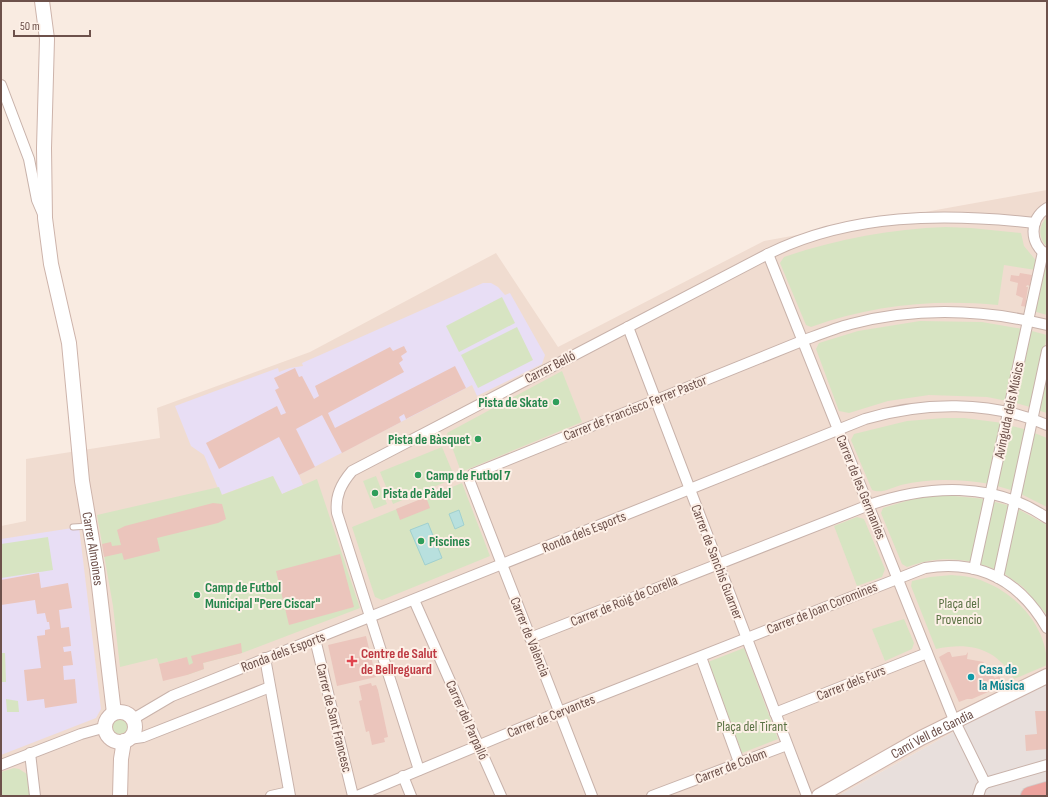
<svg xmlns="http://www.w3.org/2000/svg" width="1048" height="797" font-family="'Sofia Sans Condensed',sans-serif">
<rect width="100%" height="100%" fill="#f9ebe1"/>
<polygon fill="#f0dcd0" points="1047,190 1047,680 838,796 1,796 1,526 26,521 26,459 160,438 157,408 310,352 496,253 558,347 764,241"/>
<polygon fill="#e8dfdc" points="1047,680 1047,796 838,796"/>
<g fill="#e8def5">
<polygon points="483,283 491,283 498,287 505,295 510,293 545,355 542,364 477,396 472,385 299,475 303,485 282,494 273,476 221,495 204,455 191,446 175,406 278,368 279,372 290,368 303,366 302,363"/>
<polygon points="79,527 101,709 96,718 1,755 1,539"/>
</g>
<g fill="#d7e4c2">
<path d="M1047,217v30c-9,-9 -9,-21 0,-30z"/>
<path d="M946,227l25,1 50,5 3,13 14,17 -2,7 -32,-5 -6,40c-65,-6 -125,0 -187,22l-5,-2 -26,-62 4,-6c53,-18 106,-28 162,-30z"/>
<polygon points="1042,265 1047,268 1047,315 1033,311"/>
<polygon points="502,297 515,323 459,352 446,326"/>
<polygon points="920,321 982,322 1023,329 1007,401 987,397 929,395 888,401 849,413 839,411 816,349 819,343 858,331"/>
<polygon points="517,327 533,360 478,388 461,355"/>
<polygon points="1028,330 1047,335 1033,408 1013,402"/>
<polygon points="1047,363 1047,413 1037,410"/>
<polygon points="562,371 582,422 461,472 447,433"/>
<path d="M944,418h20l39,5 -13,61c-30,-5 -60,-6 -89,1 -10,3 -20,9 -29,5l-21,-50 3,-6 53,-13z"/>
<polygon points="1008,425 1028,430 1014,491 994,485"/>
<polygon points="1032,432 1047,438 1047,507 1019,493"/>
<polygon points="442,447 455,478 393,504 380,472"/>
<polygon points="273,476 282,494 317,479 360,608 242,653 203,663 204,669 187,675 182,658 159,664 157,658 120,667 113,606 97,515 219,487 222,495"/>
<polygon points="376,476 387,504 374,509 363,481"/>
<polygon points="462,483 490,556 382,600 375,597 352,527"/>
<path d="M943,495l43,4 -14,63c-23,-5 -43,-3 -65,5l-5,-3 -21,-51 2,-5 30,-9z"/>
<polygon points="991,501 1011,506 997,570 977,563"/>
<polygon points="1016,508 1047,525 1047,615 1023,587 1002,572"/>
<polygon points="857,517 864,519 885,569 882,577 857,586 834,526"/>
<polygon points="48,537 53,570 1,578 1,544"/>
<path d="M952,575c11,1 23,2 33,7 33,13 62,46 62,83l-33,14c-18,-31 -44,-37 -78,-30l-25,-63 1,-5 18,-4z"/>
<polygon points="904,619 914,643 912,649 885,661 872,629"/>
<polygon points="744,648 778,739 742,753 708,662"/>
<polygon points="1,653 5,653 6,682 1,682"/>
<polygon points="6,699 18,701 19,712 7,712"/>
<circle cx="120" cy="727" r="9"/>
<polygon points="14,768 19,769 27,774 31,796 1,796 1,772"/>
</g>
<g fill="#b8e0de" stroke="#a0d0cf">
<polygon points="459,510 464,525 455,529 449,514"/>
<polygon points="428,523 442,558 425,565 410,530"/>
</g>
<g fill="#ebc5bc">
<polygon points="1020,273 1032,275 1030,286 1027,285 1026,287 1028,287 1026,300 1029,300 1027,307 1021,306 1023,298 1016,295 1018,283 1010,281 1011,275 1019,276"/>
<polygon points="404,346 407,352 401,356 403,360 399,363 404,372 328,413 335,428 455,366 466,388 406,419 404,414 399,417 401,422 342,453 322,415 296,429 315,467 299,475 279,437 219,469 206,443 277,406 281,415 286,413 275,390 279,388 274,378 295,368 299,377 302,376 314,399 319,396 315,386 390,347 393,351"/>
<polygon points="426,497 430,508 400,520 396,509"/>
<polygon points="213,503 222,504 226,519 218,523 157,538 160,551 124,560 122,553 104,557 102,544 111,542 112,546 121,545 117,530 125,526"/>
<polygon points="340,554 354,607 289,625 276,571"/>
<polygon points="39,573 41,588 68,583 72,608 59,610 61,628 69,627 71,646 63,647 64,652 71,651 73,665 63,666 64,680 75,679 77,703 45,708 44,699 27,701 24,670 41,668 37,636 45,635 45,630 50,629 49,622 47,622 45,613 37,614 35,600 1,605 1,580"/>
<polygon points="366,636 376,677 337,686 328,645"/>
<polygon points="241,643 242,653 203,663 204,669 187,675 163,681 159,664 187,657 189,665 193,663 191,656"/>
<polygon points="948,652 950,652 952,657 966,655 968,652 967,659 984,662 982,665 991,670 989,672 995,678 999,676 1004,685 972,699 967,699 959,702 939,657"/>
<polygon points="371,683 372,686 376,685 378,690 388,737 384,738 385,742 372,745 369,731 366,732 359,701 362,700 359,686"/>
<polygon points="1035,711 1047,711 1047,749 1026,751 1025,735 1037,734"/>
</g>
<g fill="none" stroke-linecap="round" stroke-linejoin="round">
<g stroke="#c8b2aa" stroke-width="7">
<polyline id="lane" points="73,527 89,526"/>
</g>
<g stroke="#c8b2aa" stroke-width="12">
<g id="street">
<polyline points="1,85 29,159 37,200 43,214"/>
<path d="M1047,208c-18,11 -18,36 0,47"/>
<polyline points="768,254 954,720 985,783"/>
<polyline points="628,327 807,796"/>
<polyline points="974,569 1043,252"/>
<polyline points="998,578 1047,351"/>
<polyline points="414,600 501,796"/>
<path d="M530,638l339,-133c58,-20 125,-24 178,13"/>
<polyline points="315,639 353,796"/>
<polyline points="701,657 739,762"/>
<polyline points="265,658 290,796"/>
<polyline points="775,713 927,653"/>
<path d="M133,719l39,-23 693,-277c57,-17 126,-19 182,6"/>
<polyline points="129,739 143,737 270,687"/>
<polyline points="30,753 35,796"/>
<polyline points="1,765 81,734 106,727"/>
<path d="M419,770l-82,-257c-2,-17 4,-29 15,-42l416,-217c82,-41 177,-41 267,-31"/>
<polyline points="403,776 411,796"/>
<polyline points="985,783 1047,765"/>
<polyline points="271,796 289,792"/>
<path d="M357,796l202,-84 366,-144c55,-9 95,13 122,60"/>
<path d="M592,796l-122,-314 -1,-4 4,-4 329,-133c16,-6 33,-13 49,-17 65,-17 131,-15 196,1"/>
<polyline points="652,796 787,745"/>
<polyline points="978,796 981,787 985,783"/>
</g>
</g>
<g stroke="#cdb3aa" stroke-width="16">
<g id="secondary">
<path id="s1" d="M42,1l5,38 -3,109 1,70 6,46 18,79 13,138 15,88 17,144"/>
<circle cx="120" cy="727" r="15"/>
<polyline points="120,796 121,759 124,741"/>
<path id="s2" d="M819,796l102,-58 126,-62"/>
</g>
</g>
<g stroke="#d3cbc9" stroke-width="20">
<polyline id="highway" points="1030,796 1047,791"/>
</g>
<use href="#lane" stroke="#fff" stroke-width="5"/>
<use href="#street" stroke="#fff" stroke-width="10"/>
<use href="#secondary" stroke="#fff" stroke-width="14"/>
<use href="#highway" stroke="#eda39e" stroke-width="18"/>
</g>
<g fill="#2e9e5b" stroke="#fdf0e7" stroke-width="1.5">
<circle cx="556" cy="402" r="4"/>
<circle cx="478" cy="439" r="4"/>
<circle cx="418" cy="475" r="4"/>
<circle cx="375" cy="493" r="4"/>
<circle cx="421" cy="541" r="4"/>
<circle cx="197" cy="595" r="4"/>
</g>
<path fill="#e0444e" stroke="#fdf0e7" stroke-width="1.5" d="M350 655h4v4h4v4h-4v4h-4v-4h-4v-4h4z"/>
<circle fill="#0f9aa8" stroke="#fdf0e7" stroke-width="1.5" cx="971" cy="677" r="4"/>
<g text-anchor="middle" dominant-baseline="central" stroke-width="4" stroke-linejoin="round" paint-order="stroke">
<g font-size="14" fill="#6d514b" stroke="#fdf0e7">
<text transform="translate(550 367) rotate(-27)">Carrer Belló</text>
<text transform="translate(635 408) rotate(-22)">Carrer de Francisco Ferrer Pastor</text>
<text transform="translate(1009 410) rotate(-78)">Avinguda dels Músics</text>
<text transform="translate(861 487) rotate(68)">Carrer de les Germanies</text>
<text transform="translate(584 532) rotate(-22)">Ronda dels Esports</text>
<text stroke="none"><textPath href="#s1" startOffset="552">Carrer Almoines</textPath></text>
<text transform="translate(717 562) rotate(69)">Carrer de Sanchis Guarner</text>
<text transform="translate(624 601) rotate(-22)">Carrer de Roig de Corella</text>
<text transform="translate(822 608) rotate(-22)">Carrer de Joan Coromines</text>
<text transform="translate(530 637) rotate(68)">Carrer de València</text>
<text transform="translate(283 652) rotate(-21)">Ronda dels Esports</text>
<text transform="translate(851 683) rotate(-22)">Carrer dels Furs</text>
<text transform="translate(551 716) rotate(-22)">Carrer de Cervantes</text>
<text transform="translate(334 718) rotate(76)">Carrer de Sant Francesc</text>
<text transform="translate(467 720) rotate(66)">Carrer del Parpalló</text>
<text stroke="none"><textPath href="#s2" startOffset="129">Camí Vell de Gandia</textPath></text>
<text transform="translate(731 766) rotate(-21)">Carrer de Colom</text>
</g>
<g font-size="14" font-weight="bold" fill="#27864d" stroke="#fdf0e7" text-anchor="start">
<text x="548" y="402" text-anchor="end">Pista de Skate</text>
<text x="470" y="439" text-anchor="end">Pista de Bàsquet</text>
<text x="426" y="475">Camp de Futbol 7</text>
<text x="383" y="493">Pista de Pàdel</text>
<text x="429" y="541">Piscines</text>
<text x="205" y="587">Camp de Futbol<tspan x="205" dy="16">Municipal "Pere Ciscar"</tspan></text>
</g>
<g font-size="14" fill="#5b7244" stroke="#fdf0e7">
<text x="959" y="603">Plaça del<tspan x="959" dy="16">Provencio</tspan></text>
<text x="752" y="726">Plaça del Tirant</text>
</g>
<g font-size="14" font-weight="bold" fill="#be3a42" stroke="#fdf0e7" text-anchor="start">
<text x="361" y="653">Centre de Salut<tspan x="361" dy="16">de Bellreguard</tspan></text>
</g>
<g font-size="14" font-weight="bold" fill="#0d838f" stroke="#fdf0e7" text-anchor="start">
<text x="979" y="669">Casa de<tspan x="979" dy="16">la Música</tspan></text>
</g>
</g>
<rect width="1048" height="797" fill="none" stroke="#6d514b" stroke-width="4"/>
<path d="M14 30v6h76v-6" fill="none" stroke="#6d514b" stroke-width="2"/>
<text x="20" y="30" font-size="12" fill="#6d514b" stroke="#fdf0e7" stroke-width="3" paint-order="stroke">50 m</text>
</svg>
